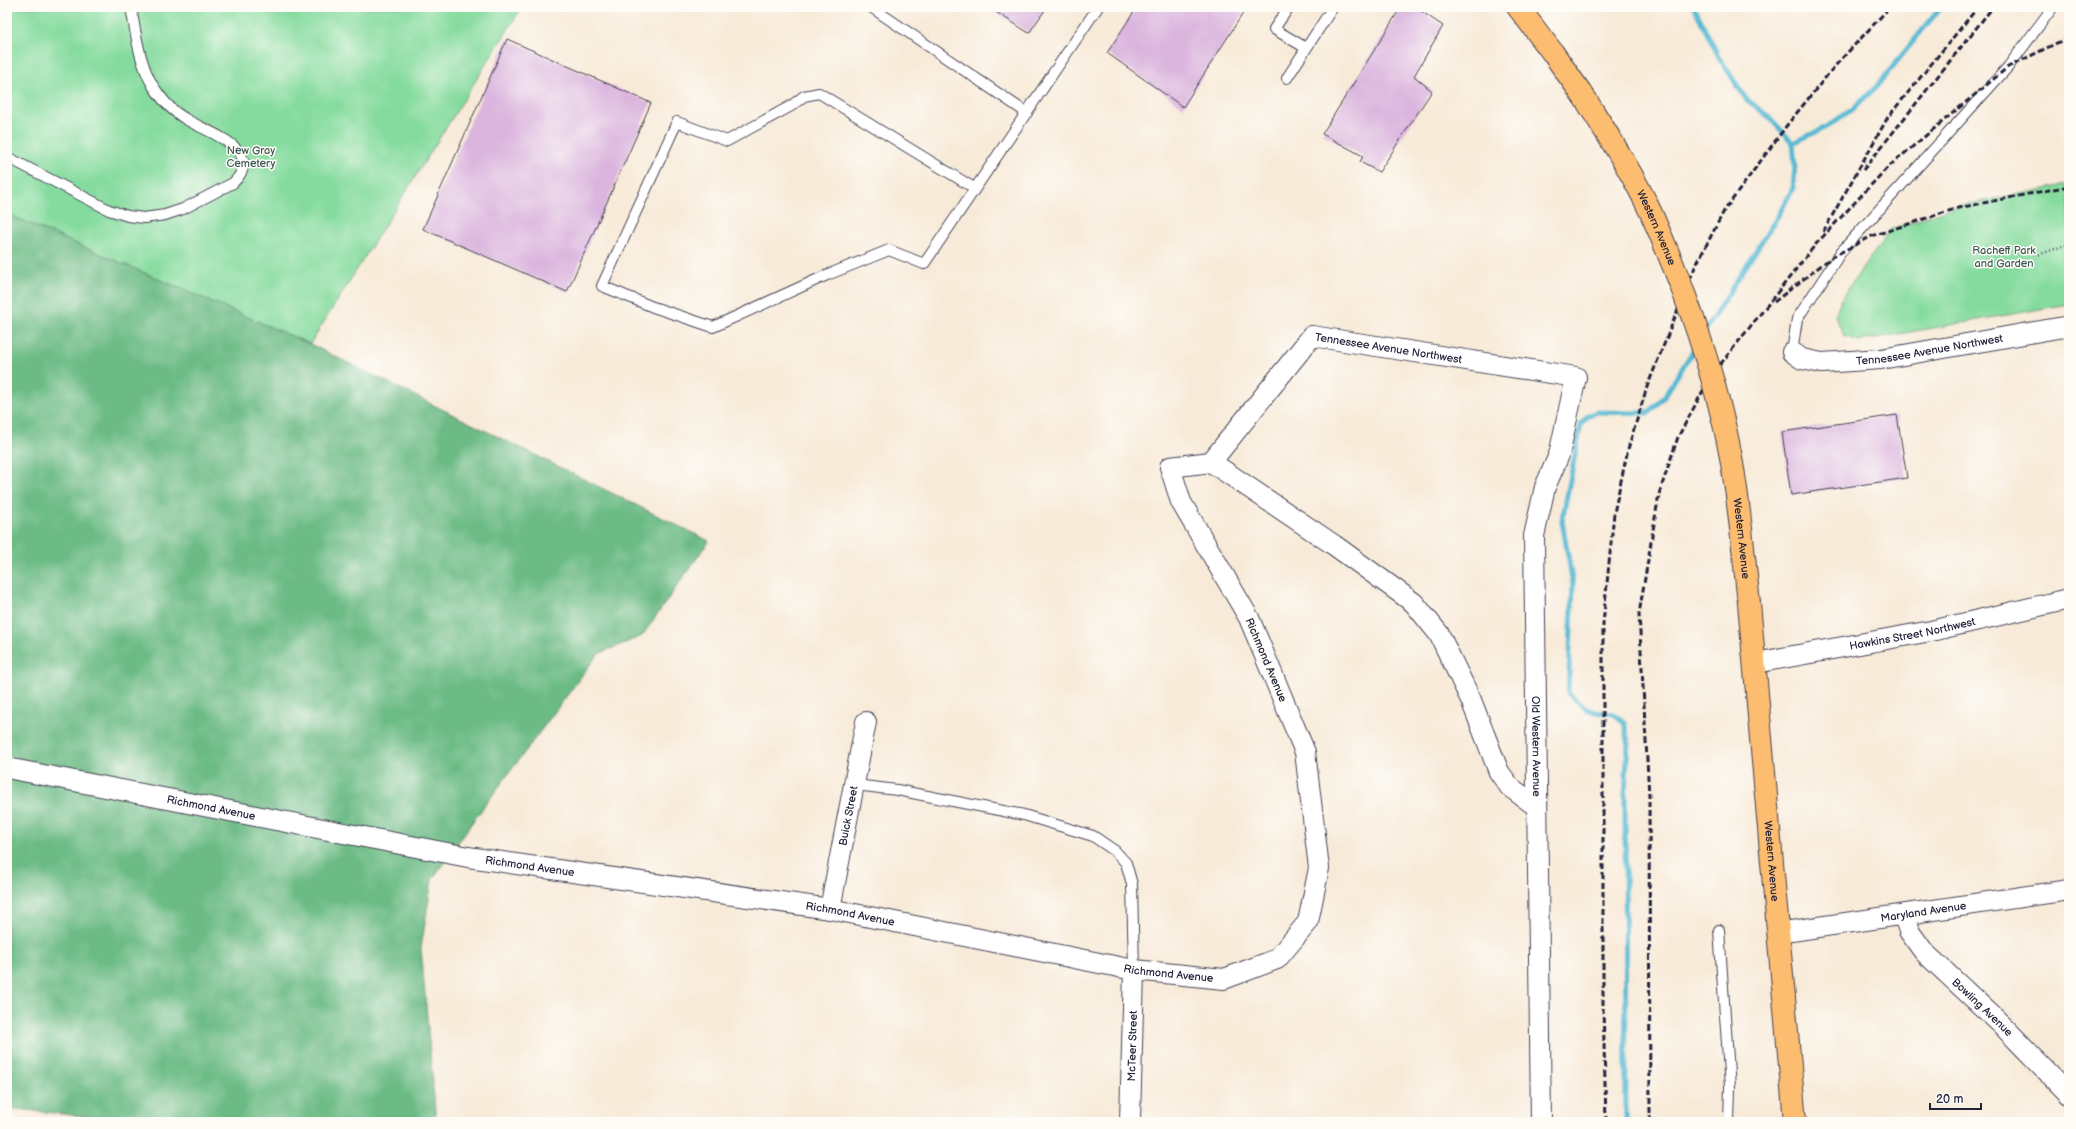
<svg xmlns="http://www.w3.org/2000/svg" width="2076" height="1129" font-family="'Balsamiq Sans',sans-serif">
<rect width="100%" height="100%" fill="#fdfcf7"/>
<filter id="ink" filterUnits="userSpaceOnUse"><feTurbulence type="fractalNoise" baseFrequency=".025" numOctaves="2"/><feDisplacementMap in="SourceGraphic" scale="8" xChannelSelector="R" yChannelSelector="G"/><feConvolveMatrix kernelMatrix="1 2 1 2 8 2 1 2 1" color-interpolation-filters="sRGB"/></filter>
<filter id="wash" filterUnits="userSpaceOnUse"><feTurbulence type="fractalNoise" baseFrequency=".012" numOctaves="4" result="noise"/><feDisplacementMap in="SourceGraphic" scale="16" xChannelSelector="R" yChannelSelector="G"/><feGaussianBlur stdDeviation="0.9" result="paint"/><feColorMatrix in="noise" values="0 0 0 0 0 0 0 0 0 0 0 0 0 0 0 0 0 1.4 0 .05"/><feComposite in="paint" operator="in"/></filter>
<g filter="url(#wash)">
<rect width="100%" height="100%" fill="#f8ead8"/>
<g fill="#85db9e" stroke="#547e6c">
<polygon points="7,7 522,7 310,344 7,214"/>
<polygon points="2069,184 2069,304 1859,341 1844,336 1835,315 1844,294 1891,229 1954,207"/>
</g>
<polygon fill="#6cbb85" stroke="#476e60" points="7,214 310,344 709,541 642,636 598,654 471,824 432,880 421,948 436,1122 118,1120 7,1108"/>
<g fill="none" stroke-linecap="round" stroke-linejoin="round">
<g stroke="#55b9d3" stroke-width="5">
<polyline points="1694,7 1720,59 1746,99 1769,117 1793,143 1795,165 1793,188 1778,216 1704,332"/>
<polyline points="1793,143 1826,127 1853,109 1877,86 1941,7"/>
<polyline points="1626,1122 1625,796 1628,740 1624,722 1614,714 1596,712 1586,709 1568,693 1573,585 1562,521 1581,424 1589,415 1597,412 1649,413 1664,397 1696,346"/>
</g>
</g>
<g id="blocks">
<g fill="#dbb5de">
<polygon points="988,7 1047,7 1029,33"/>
<polygon points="1137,7 1247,7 1183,107 1107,53"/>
<polygon points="1401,7 1415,7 1443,26 1414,76 1432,91 1379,172 1360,162 1363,156 1322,134"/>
<polygon points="507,39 651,103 567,292 423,229"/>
<polygon points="1897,415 1907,478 1791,495 1782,432"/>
</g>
</g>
</g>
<g filter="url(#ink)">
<use href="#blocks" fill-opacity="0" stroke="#424053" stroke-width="1"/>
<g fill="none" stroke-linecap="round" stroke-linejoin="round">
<g stroke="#424053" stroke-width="12">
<g id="service">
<polyline points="871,7 1027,113"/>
<polyline points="1289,7 1274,29 1306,48"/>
<polyline points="1287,78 1333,7"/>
<path d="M7,157l102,53 19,6 16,2 21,-3 18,-6 50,-26c35,-34 -28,-51 -49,-65 -10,-6 -19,-15 -26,-25 -18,-23 -22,-58 -27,-86"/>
<polyline points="974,188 819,93 804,96 791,106 727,141 677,122 602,286 653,307 713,327 827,275 889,250 924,264 1098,7"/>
<polyline points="1792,352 1797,319 1841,252 2008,67 2053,7"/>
<polyline points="855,785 897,790 1024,815 1093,836 1115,851 1126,863 1132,884 1134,970"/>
<polyline points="1719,930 1730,1087 1729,1122"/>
</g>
</g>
<g stroke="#424053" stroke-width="22">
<g id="minor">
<path id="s1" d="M1792,352l10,7 20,4 59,-4 188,-33"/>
<path id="s2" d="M1211,462l101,-126 264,41 -17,78 -14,32 -11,49 7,586"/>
<path id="s3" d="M1755,663l176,-32 138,-32"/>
<path id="s4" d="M7,768l461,89 362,52 304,61 90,9 53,-20 31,-37 11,-54 -14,-116 -56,-134 -68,-116 -11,-35 41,-5 123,83 80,58 25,31 32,66 28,72 11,15 27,20"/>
<path id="s5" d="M830,909l36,-187"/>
<path id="s6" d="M1904,916l5,15 15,21 79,74 66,68"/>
<path id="s7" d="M1778,933l291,-43"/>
<path id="s8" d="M1130,1122l4,-152"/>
</g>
</g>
<g stroke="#424053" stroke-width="24">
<g id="primary">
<polyline points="1518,7 1553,53 1586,100"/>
<path id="s9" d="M1749,603l46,519"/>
</g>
</g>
<polyline stroke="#424053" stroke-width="2.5" stroke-dasharray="1 3" stroke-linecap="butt" points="2035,256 2069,244"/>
<use href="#service" stroke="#fff" stroke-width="10"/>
<use href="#minor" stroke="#fff" stroke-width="20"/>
<use href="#primary" stroke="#fcbd6f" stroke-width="22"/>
<g stroke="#22223b" stroke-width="3" stroke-dasharray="6 3" stroke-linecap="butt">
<polyline points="1863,170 1993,7"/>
<polyline points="1823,232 1888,117 1978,7"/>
<polyline points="1774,302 1832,257 1872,236 1958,208 2069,186"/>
<polyline points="1606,1122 1603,1006 1603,624 1614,513 1628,449 1647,387 1695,267 1724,211 1787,125 1834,67 1890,7"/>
<polyline points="1650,1122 1649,796 1639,614 1659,494 1678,437 1711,376 1816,244 1887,168 2008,67 2069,37"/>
</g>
<g stroke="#424053" stroke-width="24" stroke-linecap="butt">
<g id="primary-bridge">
<path id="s10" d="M1586,100c23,37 47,74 65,113 30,67 56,139 73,211 14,58 18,119 25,179"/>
</g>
</g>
<use href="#primary-bridge" stroke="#fcbd6f" stroke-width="22"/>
</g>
</g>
<g text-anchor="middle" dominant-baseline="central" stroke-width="3" stroke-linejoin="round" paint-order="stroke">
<g font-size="11" fill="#405a59" stroke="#fdfcf7">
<text x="251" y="150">New Gray<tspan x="251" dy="13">Cemetery</tspan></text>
<text x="2004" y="250">Racheff Park<tspan x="2004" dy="13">and Garden</tspan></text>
</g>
<g font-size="11" fill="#22223b" stroke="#fdfcf7">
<text stroke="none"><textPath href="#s10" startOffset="146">Western Avenue</textPath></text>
<text stroke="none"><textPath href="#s2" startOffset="239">Tennessee Avenue Northwest</textPath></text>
<text stroke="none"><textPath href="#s1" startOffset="141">Tennessee Avenue Northwest</textPath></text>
<text stroke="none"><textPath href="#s10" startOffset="470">Western Avenue</textPath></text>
<text stroke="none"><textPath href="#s3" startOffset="160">Hawkins Street Northwest</textPath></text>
<text transform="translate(1266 660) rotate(67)">Richmond Avenue</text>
<text stroke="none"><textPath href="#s2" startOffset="804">Old Western Avenue</textPath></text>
<text stroke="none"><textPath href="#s4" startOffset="208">Richmond Avenue</textPath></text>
<text stroke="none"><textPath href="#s5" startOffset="95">Buick Street</textPath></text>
<text stroke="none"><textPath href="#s9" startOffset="259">Western Avenue</textPath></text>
<text stroke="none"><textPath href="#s4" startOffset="532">Richmond Avenue</textPath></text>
<text stroke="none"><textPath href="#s7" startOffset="147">Maryland Avenue</textPath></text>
<text stroke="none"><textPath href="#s4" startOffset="856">Richmond Avenue</textPath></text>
<text stroke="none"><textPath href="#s4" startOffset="1180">Richmond Avenue</textPath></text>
<text stroke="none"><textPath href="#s6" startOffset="122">Bowling Avenue</textPath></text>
<text stroke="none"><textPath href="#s8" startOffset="76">McTeer Street</textPath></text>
</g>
</g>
<rect width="2076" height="1129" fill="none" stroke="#fdfcf7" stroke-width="24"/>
<path d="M1930 1103v6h51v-6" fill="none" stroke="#22223b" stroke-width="2"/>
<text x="1936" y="1103" font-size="12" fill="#22223b" stroke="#fdfcf7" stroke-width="3" paint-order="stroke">20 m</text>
</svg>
